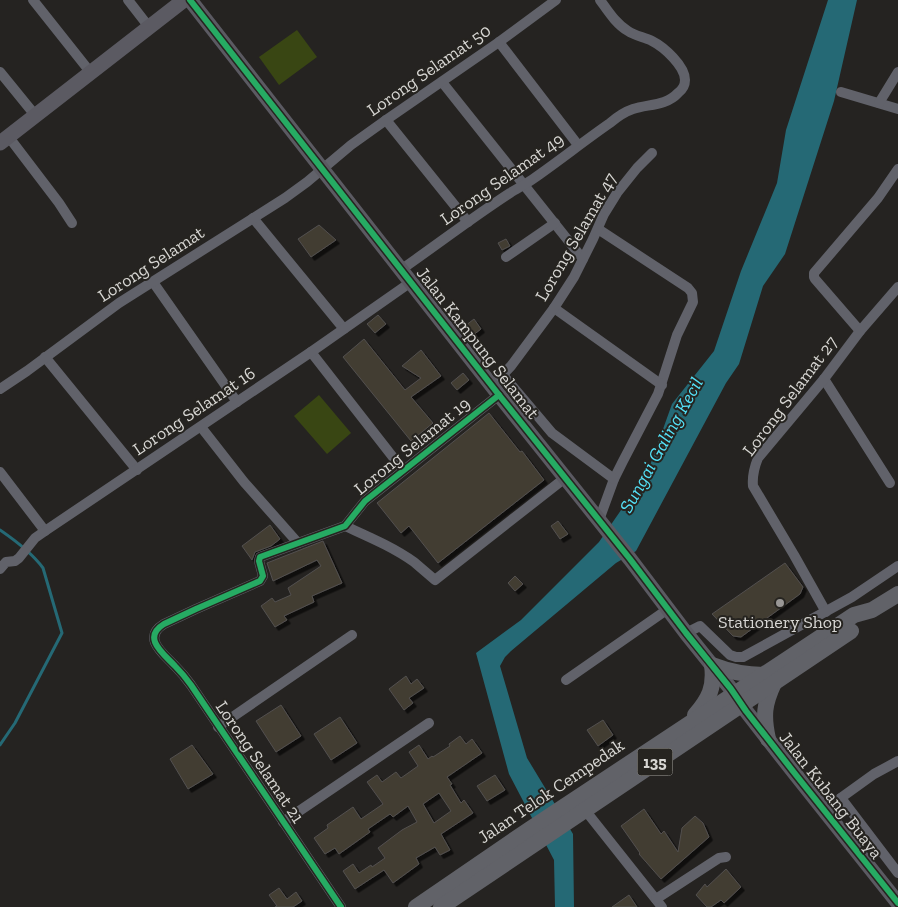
<svg xmlns="http://www.w3.org/2000/svg" width="898" height="907" font-family="'Zilla Slab',serif">
<defs>
<filter id="shadow"><feDropShadow dx="3.5" dy="3.5" stdDeviation="0" flood-color="#0009"/></filter>
</defs>
<rect width="100%" height="100%" fill="#252321"/>
<g fill="#394613">
<polygon points="297,30 317,57 279,85 259,57"/>
<polygon points="319,395 351,433 327,454 294,416"/>
</g>
<polygon fill="#256975" points="828,0 857,0 834,101 785,254 763,286 739,364 726,383 636,551 616,563 511,651 505,657 500,666 527,758 573,834 574,907 555,907 554,860 509,774 476,653 521,620 599,542 648,471 672,404 714,351 741,271 777,183 786,130"/>
<g fill="none" stroke-linecap="round" stroke-linejoin="round">
<path stroke="#256975" stroke-width="3" d="M0,530c16,11 32,23 43,38l19,65 -47,90 -15,22"/>
</g>
<g fill="#433c32" stroke="#52504f" fill-rule="evenodd" filter="url(#shadow)">
<polygon points="319,225 336,240 311,257 298,239"/>
<polygon points="506,239 510,246 502,250 498,243"/>
<polygon points="378,315 386,324 375,333 367,324"/>
<polygon points="474,319 481,329 472,336 465,326"/>
<polygon points="364,339 405,390 421,378 402,366 421,350 441,376 411,397 433,423 411,441 343,357"/>
<polygon points="463,373 469,380 457,390 451,383"/>
<polygon points="489,413 520,452 522,451 544,480 438,563 409,526 401,533 377,503"/>
<polygon points="558,521 568,534 560,539 551,526"/>
<polygon points="270,525 280,539 271,546 255,552 252,560 242,546"/>
<polygon points="323,541 342,583 312,596 314,602 284,616 287,620 275,627 261,606 272,598 275,602 291,595 288,588 321,566 317,560 273,581 267,563"/>
<polygon points="785,563 803,587 800,594 741,637 733,636 712,614"/>
<polygon points="515,576 523,584 515,591 508,583"/>
<polygon points="406,676 411,684 417,679 424,688 409,698 413,703 404,710 389,689"/>
<polygon points="281,705 301,736 276,752 256,721"/>
<polygon points="340,717 357,743 331,760 314,734"/>
<polygon points="603,720 613,735 598,746 587,730"/>
<path d="M460,736l6,8 6,-5 10,14 -35,24 5,7 -2,1 11,18 3,-3 9,13 -32,21 9,16 -10,5 -5,-8 -19,11 3,6 -26,19 -9,-13 -29,19 -12,-18 10,-7 6,9 12,-8 1,2 13,-9 -7,-10 24,-18 15,-8 -9,-16 -15,11 -3,-3 -22,15 2,3 -31,22 -4,-6 -10,6 -11,-16 14,-10 -1,-3 26,-18 8,12 22,-15 -16,-22 10,-7 5,7 14,-10 5,6 17,-12 -9,-14 10,-7 9,14 4,-3 1,1 17,-11 -1,-2zM439,793l12,18 -17,12 -11,-19z"/>
<polygon points="192,745 213,774 188,789 170,759"/>
<polygon points="495,775 505,790 487,801 477,786"/>
<polygon points="644,809 661,834 664,831 678,852 682,828 695,816 703,823 709,837 661,879 639,854 640,853 621,826"/>
<polygon points="726,869 741,887 724,903 721,900 711,907 707,907 696,895 705,884 707,887"/>
<polygon points="279,888 287,899 296,892 302,901 293,907 275,907 277,906 269,895"/>
<polygon points="629,895 637,907 612,907"/>
</g>
<g fill="none" stroke-linecap="round" stroke-linejoin="round">
<g stroke="#61626a" stroke-width="10">
<polyline points="33,0 91,73"/>
<polyline points="128,0 149,27"/>
<polyline points="499,42 578,145"/>
<polyline points="0,72 35,115"/>
<polyline points="442,82 583,259"/>
<polyline points="841,92 898,109"/>
<polyline points="879,103 898,72"/>
<polyline points="386,120 468,222"/>
<polyline points="8,136 59,203 72,223"/>
<polyline points="253,218 344,329"/>
<polyline points="598,229 688,288 692,293 693,302 677,335 658,394 623,461 614,479 599,520"/>
<polyline points="506,257 555,223"/>
<path d="M402,269c36,-25 71,-52 108,-76 8,-5 16,-9 23,-14 26,-18 51,-38 77,-56 7,-6 14,-11 23,-14 15,-5 33,-3 45,-16 4,-3 7,-7 7,-13 0,-14 -21,-33 -33,-39 -8,-4 -17,-5 -24,-10 -12,-7 -20,-20 -28,-31"/>
<polyline points="153,282 237,402"/>
<polyline points="554,308 662,385"/>
<polyline points="860,331 815,279 814,277 814,273 878,198 898,169"/>
<polyline points="311,352 403,470"/>
<polyline points="45,357 137,470"/>
<polyline points="503,375 552,433 614,479"/>
<polyline points="824,379 890,483"/>
<polyline points="492,386 511,366 554,308 574,277 593,239 604,214 617,193 637,168 652,153"/>
<polyline points="0,389 27,371 119,303 285,198 307,182 351,145 386,120 499,42 556,0"/>
<polyline points="201,427 244,482 298,543"/>
<polyline points="0,472 45,531"/>
<path d="M345,526c24,11 48,21 69,36 7,6 14,12 21,18l130,-102"/>
<polyline points="0,569 6,562 15,561 19,558 35,538 45,531 311,352 411,282"/>
<path d="M826,612l-32,-57 -41,-69c-1,-10 1,-18 5,-28l66,-79 36,-48 38,-44"/>
<polyline points="686,633 700,626 730,655 736,657 743,657 852,597 898,566"/>
<polyline points="566,680 668,609"/>
<polyline points="218,727 352,635"/>
<polyline points="841,798 898,873"/>
<polyline points="585,810 662,907"/>
<polyline points="824,810 874,774 898,761"/>
<polyline points="283,822 429,723"/>
<polyline points="656,899 719,858 726,857"/>
<path d="M341,907l-150,-222c-5,-7 -10,-13 -16,-19 -11,-12 -34,-28 -11,-42l32,-15 64,-28 3,-5 -4,-15 1,-4 85,-31 20,-25 134,-106"/>
</g>
<g stroke="#5b5a62" stroke-width="15">
<polyline points="190,0 499,395 630,559 686,633 731,689 746,711 796,775 898,903"/>
<polyline points="0,143 184,0"/>
</g>
<g stroke="#616268" stroke-width="16">
<path d="M695,715c14,-16 20,-28 17,-50 18,7 34,10 52,10"/>
<path d="M768,739c-5,-23 -4,-35 6,-56"/>
<polyline points="416,907 530,829 854,615 872,610 898,594"/>
<polyline points="441,907 851,631"/>
</g>
<g stroke="#262420" stroke-width="9">
<g id="cycleway">
<polyline points="190,0 499,395 630,559 686,633 731,689 746,711 796,775 898,903"/>
<path d="M341,907l-150,-222c-5,-7 -10,-13 -16,-19 -11,-12 -34,-28 -11,-42l32,-15 64,-28 3,-5 -4,-15 1,-4 85,-31 20,-25 134,-106"/>
</g>
</g>
<use href="#cycleway" stroke="#26ab63" stroke-width="6"/>
</g>
<circle fill="#999795" stroke="#262420" stroke-width="2" cx="780" cy="603" r="5"/>
<g text-anchor="middle" dominant-baseline="central" stroke-width="4" stroke-linejoin="round" paint-order="stroke">
<rect fill="#262420" stroke="#a2a19d" stroke-width="1" x="637.5" y="748.5" width="35" height="27" rx="4"/>
<g font-size="16" font-weight="bold" fill="#d7d6d3">
<text x="655" y="762">135</text>
</g>
<g font-size="18" fill="#d7d6d3" stroke="#262420">
<text transform="translate(429 70) rotate(-35)">Lorong Selamat 50</text>
<text transform="translate(502 179) rotate(-35)">Lorong Selamat 49</text>
<text transform="translate(576 237) rotate(-60)">Lorong Selamat 47</text>
<text transform="translate(151 264) rotate(-33)">Lorong Selamat</text>
<text transform="translate(478 343) rotate(52)">Jalan Kampung Selamat</text>
<text transform="translate(790 396) rotate(-53)">Lorong Selamat 27</text>
<text transform="translate(194 411) rotate(-34)">Lorong Selamat 16</text>
<text transform="translate(412 446) rotate(-39)">Lorong Selamat 19</text>
<text transform="translate(260 762) rotate(56)">Lorong Selamat 21</text>
<text transform="translate(551 791) rotate(-34)">Jalan Telok Cempedak</text>
<text transform="translate(831 795) rotate(52)">Jalan Kubang Buaya</text>
</g>
<g font-size="18" fill="#d7d6d3" stroke="#262420">
<text x="780" y="622">Stationery Shop</text>
</g>
<g font-size="19" font-style="italic" fill="#54e1f8" stroke="#262420">
<text transform="translate(661 445) rotate(-61)">Sungai Galing Kecil</text>
</g>
</g>
</svg>
